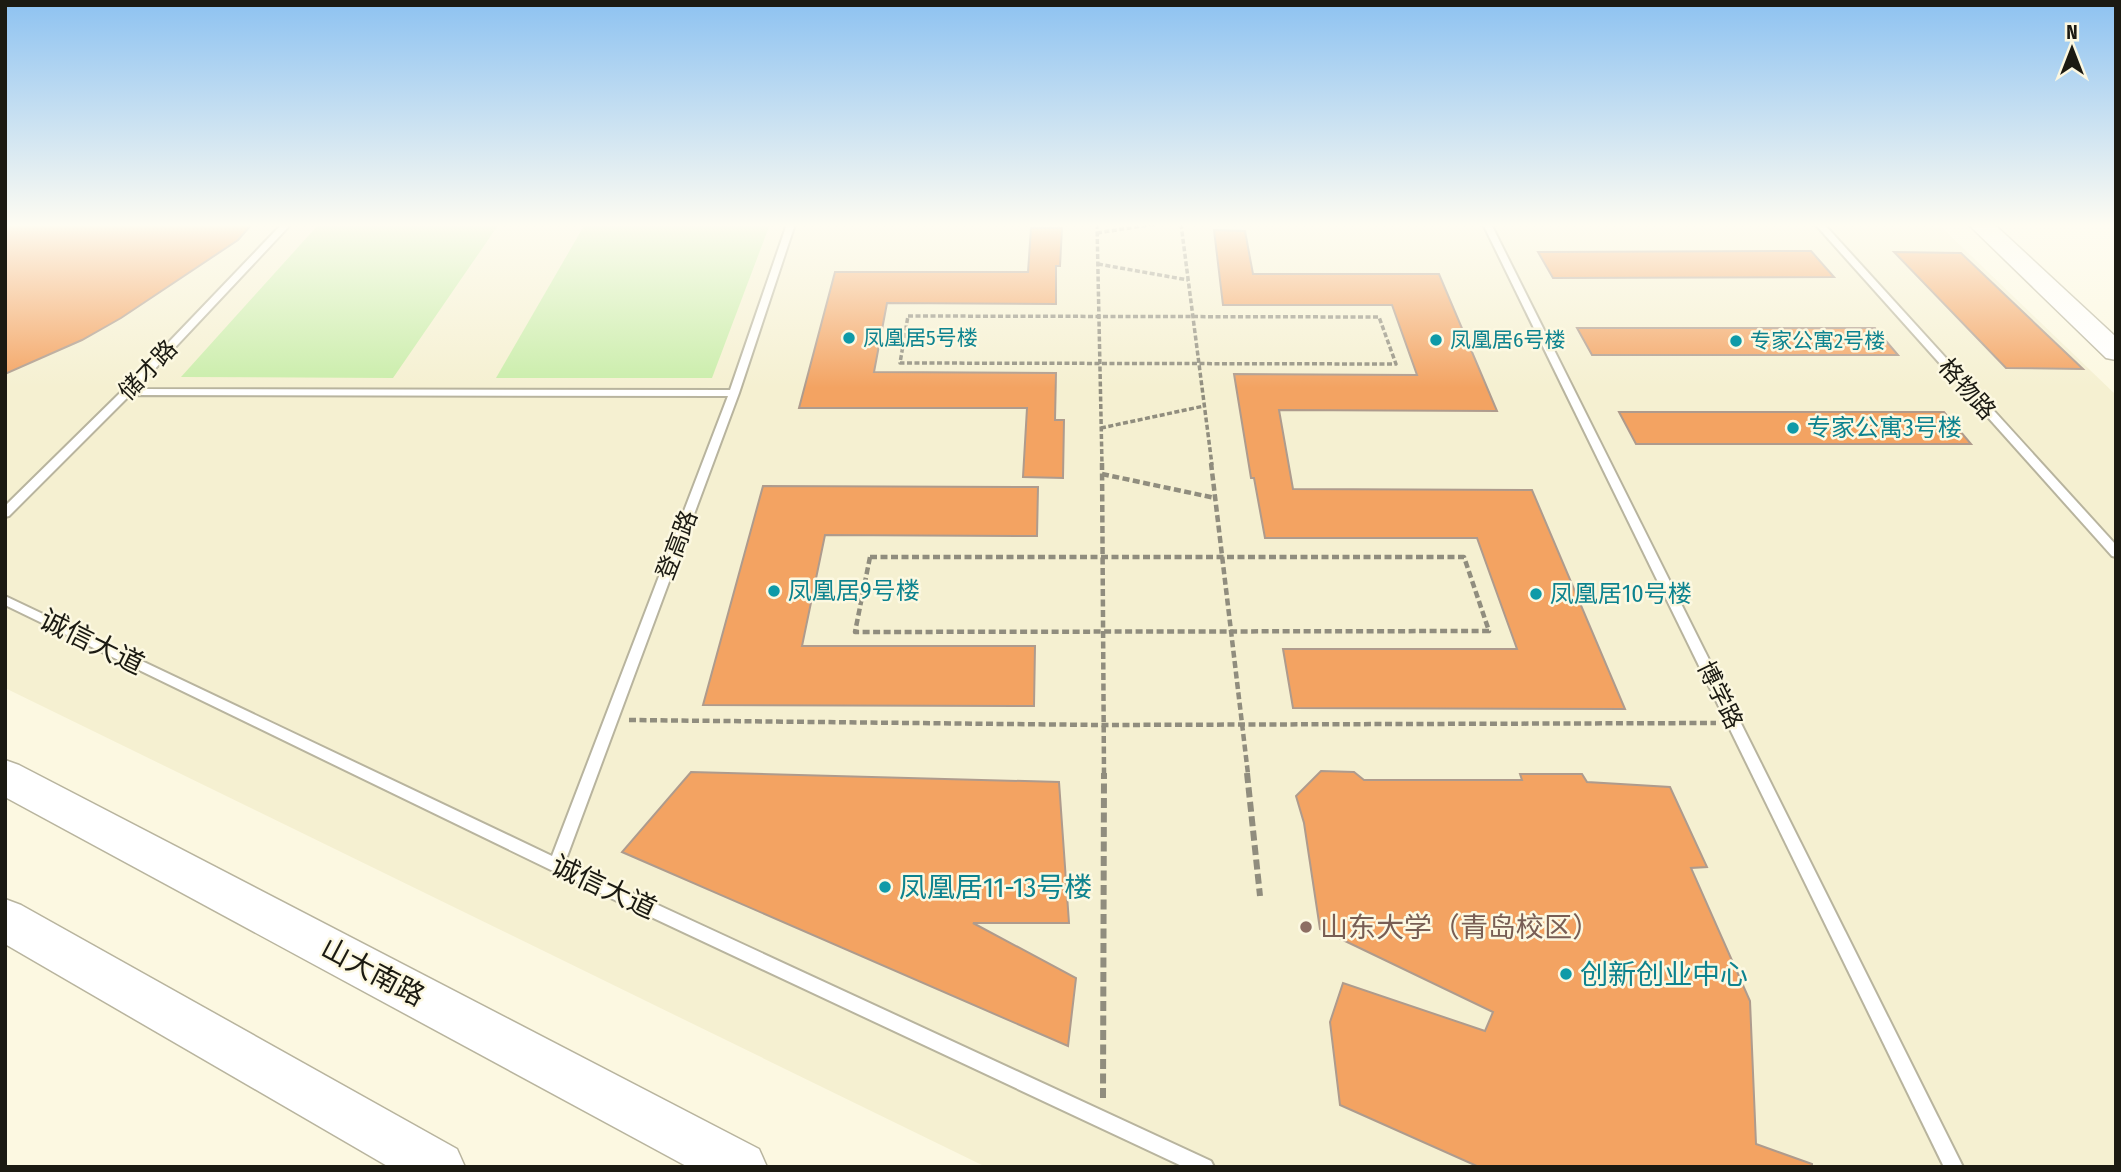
<svg xmlns="http://www.w3.org/2000/svg" width="2121" height="1172" font-family="'Fira Sans Condensed','Noto Sans SC',sans-serif">
<rect width="100%" height="100%" fill="#fcf8e1"/>
<polygon fill="#f5f0d1" points="5,224 1938,224 2116,395 2116,1167 986,1167 5,688"/>
<g fill="#c9eda9">
<polygon points="319,224 499,224 393,378 181,377"/>
<polygon points="585,224 770,224 712,378 496,378"/>
</g>
<g fill="#f3a362" stroke="#ae9b8d" stroke-width="2">
<polygon points="5,224 252,224 238,240 121,318 82,340 5,374"/>
<polygon points="1031,228 1062,228 1060,266 1056,266 1056,304 887,303 874,372 1056,373 1055,420 1064,420 1063,478 1023,477 1027,408 799,408 835,272 1028,272"/>
<polygon points="1214,230 1245,231 1253,274 1439,274 1497,411 1279,410 1293,489 1532,490 1625,709 1293,708 1283,649 1517,649 1477,538 1265,538 1254,478 1251,478 1234,374 1417,375 1392,305 1223,305"/>
<polygon points="1811,251 1834,277 1553,278 1538,252"/>
<polygon points="1894,252 1961,253 2083,369 2006,368"/>
<polygon points="1577,328 1875,328 1898,355 1592,355"/>
<polygon points="1619,412 1944,412 1971,444 1636,444"/>
<polygon points="763,486 1038,487 1037,536 825,535 802,646 1035,646 1034,706 703,705"/>
<polygon points="1321,771 1354,772 1364,780 1522,780 1520,774 1582,774 1587,782 1670,787 1707,867 1691,868 1750,1001 1756,1144 1812,1164 1812,1167 1479,1167 1340,1105 1330,1022 1343,983 1485,1031 1493,1012 1320,929 1304,823 1296,796"/>
<polygon points="691,772 1059,782 1069,923 973,923 1076,978 1068,1046 622,852"/>
</g>
<g fill="none" stroke-linecap="round" stroke-linejoin="round">
<g stroke="#b8b49e" stroke-width="4">
<g id="service">
<polygon points="282,224 291,224 136,389 730,390 787,224 795,224 739,393 565,862 1211,1161 1214,1167 1184,1167 551,870 5,605 5,596 552,856 728,396 130,395 9,516 5,517 5,506 123,390"/>
<polygon points="1483,224 1491,224 1963,1167 1944,1167"/>
<polygon points="1815,224 1824,224 2116,545 2116,557 2112,556"/>
</g>
</g>
<g stroke="#b8b49e" stroke-width="3">
<g id="secondary">
<polygon points="1968,224 1994,224 2116,337 2116,360 2106,358"/>
<polygon points="5,760 19,765 759,1149 767,1167 688,1167 5,797"/>
<polygon points="5,899 21,905 457,1149 465,1167 389,1167 5,944"/>
</g>
</g>
<g stroke="#908d7e" stroke-width="3.5" stroke-dasharray="5 2.5" stroke-linecap="butt">
<polyline points="1097,224 1102,465"/>
<polyline points="1181,224 1212,465"/>
<polyline points="1097,233 1155,224"/>
<polyline points="1098,264 1188,280"/>
<polygon points="908,316 1379,317 1396,364 900,363"/>
<polyline points="1101,428 1204,406"/>
</g>
<g stroke="#908d7e" stroke-width="4.5" stroke-dasharray="7 3.5" stroke-linecap="butt">
<polyline points="1102,463 1104,774"/>
<polyline points="1211,463 1248,774"/>
<polyline points="1102,474 1215,498"/>
<polygon points="870,557 1464,557 1489,631 855,632"/>
<polyline points="629,720 1102,725 1716,723"/>
</g>
<g stroke="#908d7e" stroke-width="6" stroke-dasharray="10 4.5" stroke-linecap="butt">
<polyline points="1247,773 1260,896"/>
<polyline points="1103,1098 1104,773"/>
</g>
<use href="#service" fill="#fff" fill-rule="evenodd"/>
<use href="#secondary" fill="#fff" fill-rule="evenodd"/>
</g>
<linearGradient id="sky" x2="0" y2="1"><stop stop-color="#8dc2f1"/><stop offset="0.58" stop-color="#fefcf2"/><stop offset="1" stop-color="#fefcf2" stop-opacity="0"/></linearGradient>
<rect width="2121" height="388" fill="url(#sky)"/>
<g fill="#0f9aa8" stroke="#fcf8e1" stroke-width="2.5">
<circle cx="849" cy="338" r="7"/>
<circle cx="1436" cy="340" r="7"/>
<circle cx="1736" cy="341" r="7"/>
<circle cx="1793" cy="428" r="7"/>
<circle cx="774" cy="591" r="7"/>
<circle cx="1536" cy="594" r="7"/>
<circle cx="885" cy="887" r="7"/>
<circle cx="1566" cy="974" r="7"/>
</g>
<circle fill="#8d6e63" stroke="#fcf8e1" stroke-width="2.5" cx="1306" cy="927" r="7"/>
<g text-anchor="middle" dominant-baseline="central" stroke-width="5" stroke-linejoin="round" paint-order="stroke">
<g font-size="21" fill="#0d838f" stroke="#fcf8e1" text-anchor="start">
<text x="863" y="338">凤凰居5号楼</text>
<text x="1450" y="340">凤凰居6号楼</text>
<text x="1750" y="341">专家公寓2号楼</text>
</g>
<g font-size="24" fill="#1b1a12" stroke="#fcf8e1">
<text transform="translate(148 370) rotate(-46)">储才路</text>
<text transform="translate(1967 389) rotate(48)">格物路</text>
<text transform="translate(677 545) rotate(-69)">登高路</text>
<text transform="translate(1720 695) rotate(64)">博学路</text>
</g>
<g font-size="24" fill="#0d838f" stroke="#fcf8e1" text-anchor="start">
<text x="1807" y="428">专家公寓3号楼</text>
<text x="788" y="591">凤凰居9号楼</text>
<text x="1550" y="594">凤凰居10号楼</text>
</g>
<g font-size="28" fill="#1b1a12" stroke="#fcf8e1">
<text transform="translate(92 642) rotate(26)">诚信大道</text>
<text transform="translate(604 887) rotate(25)">诚信大道</text>
<text transform="translate(373 972) rotate(28)">山大南路</text>
</g>
<g font-size="28" fill="#0d838f" stroke="#fcf8e1" text-anchor="start">
<text x="899" y="887">凤凰居11-13号楼</text>
<text x="1580" y="974">创新创业中心</text>
</g>
<g font-size="28" fill="#785e54" stroke="#fcf8e1" text-anchor="start">
<text x="1320" y="927">山东大学（青岛校区）</text>
</g>
</g>
<rect width="2121" height="1172" fill="none" stroke="#1b1a12" stroke-width="14"/>
<g transform="translate(2072 49)" stroke="#fcf8e1" stroke-width="5" paint-order="stroke">
<path d="M0-5L12 26L0 18L-12 26Z" fill="#1b1a12"/>
<text y="-10" font-size="19" font-weight="bold" text-anchor="middle" fill="#1b1a12">N</text>
</g>
</svg>
